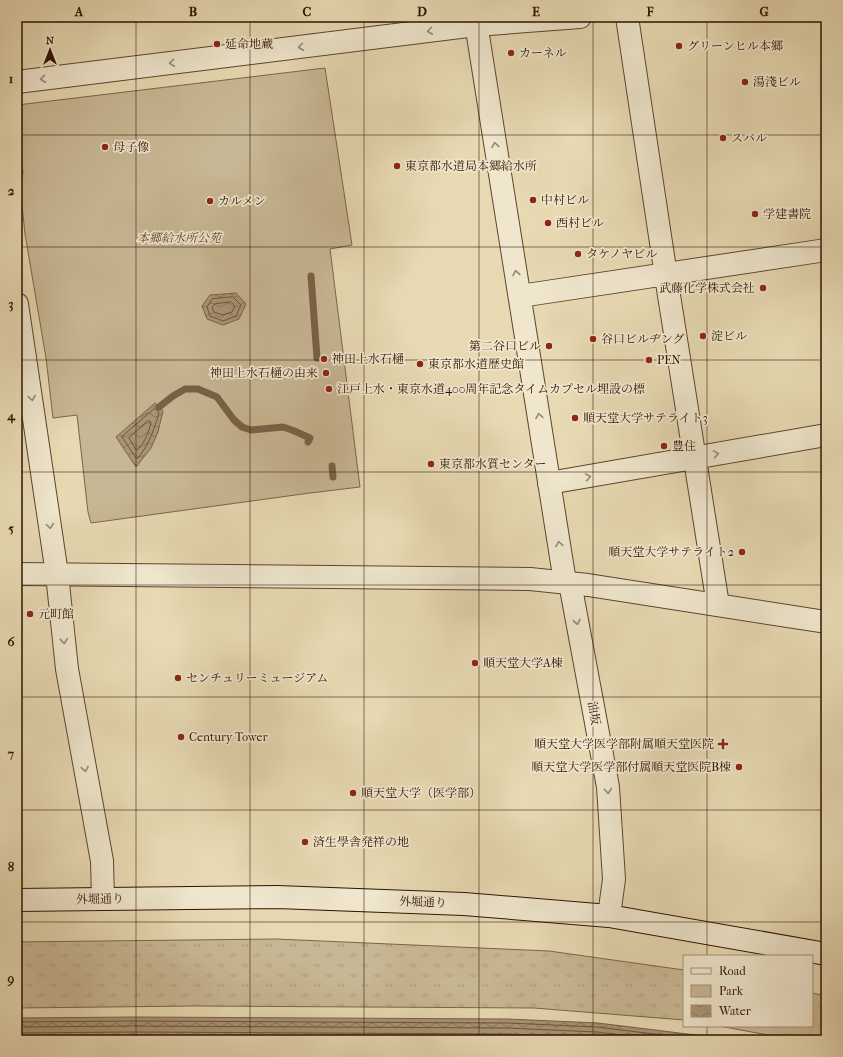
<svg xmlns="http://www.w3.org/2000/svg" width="843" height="1057" font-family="'IM FELL French Canon','Noto Serif JP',serif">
<defs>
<pattern id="grass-tufts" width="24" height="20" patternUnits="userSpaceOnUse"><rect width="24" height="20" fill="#c8b794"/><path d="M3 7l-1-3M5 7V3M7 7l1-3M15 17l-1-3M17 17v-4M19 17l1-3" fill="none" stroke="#ac9c7e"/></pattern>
<pattern id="water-waves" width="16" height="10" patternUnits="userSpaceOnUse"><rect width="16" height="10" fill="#a99576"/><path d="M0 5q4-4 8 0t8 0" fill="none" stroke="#8a785e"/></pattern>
</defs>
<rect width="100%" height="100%" fill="#e7d9b2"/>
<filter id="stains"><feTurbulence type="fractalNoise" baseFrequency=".005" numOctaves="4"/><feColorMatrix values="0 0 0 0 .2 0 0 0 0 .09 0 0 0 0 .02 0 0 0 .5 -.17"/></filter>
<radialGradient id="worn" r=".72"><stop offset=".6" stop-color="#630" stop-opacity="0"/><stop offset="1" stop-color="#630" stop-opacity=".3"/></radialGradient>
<g fill="url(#grass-tufts)" stroke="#7c644a">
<polygon points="276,939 549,951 684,970 684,1020 534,1008 194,1006 17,1008 17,942"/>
<polygon points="812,993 826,996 826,1040 795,1040 719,1026 812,1026"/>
</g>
<polygon fill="#c8b794" stroke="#7c644a" points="325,68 352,245 330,249 360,487 310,493 91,523 88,512 77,415 53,418 46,358 25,234 20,186 23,173 17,125 17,105"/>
<g fill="url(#water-waves)" stroke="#796147">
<polygon points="236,293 246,304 239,319 223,325 207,319 202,306 210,295"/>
<polygon points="155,403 163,411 158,432 151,448 136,467 116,437"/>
<polygon points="133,1017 508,1019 598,1023 736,1040 17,1040 17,1018"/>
</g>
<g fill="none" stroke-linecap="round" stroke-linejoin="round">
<g stroke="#6d543c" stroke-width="1">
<polygon points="233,297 241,305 236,316 223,321 210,316 207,307 212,299"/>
<polygon points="231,302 235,306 232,312 223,315 214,312 212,307 215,304"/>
<path d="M154,409h2l3,4c-5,17 -10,31 -21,45h-2l-14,-21z"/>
<path d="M148,421l3,1c-2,10 -6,20 -13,27l-2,1 -7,-12z"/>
<polyline points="17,1022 133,1021 508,1023 597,1027 703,1040"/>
<polyline points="17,1027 133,1026 508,1028 597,1032 661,1040"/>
<polyline points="17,1033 133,1032 508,1034 611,1040"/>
</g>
<g stroke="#796147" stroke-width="7">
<polyline points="311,276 317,358"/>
<polyline points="159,407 173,396 185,389 198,389 217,397 234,420 242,427 251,430 283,427 292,430 310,438 308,442"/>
<polyline points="332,466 333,477"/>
</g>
<g stroke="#5e442d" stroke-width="24">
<g id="minor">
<polyline points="475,17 565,582"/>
<polyline points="627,17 668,289 718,605"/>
<polyline points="17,82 476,25 580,17"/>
<polyline points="520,296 826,250"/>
<polyline points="17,304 57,574 67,669 102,861 103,899"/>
<polyline points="549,483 826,435"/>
<polyline points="570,583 608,787 614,879 609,916"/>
</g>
</g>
<g stroke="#5e442d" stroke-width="24">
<polyline id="tertiary" points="17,574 530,579 588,585 826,622"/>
</g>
<g stroke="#311201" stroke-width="24">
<polyline id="secondary" points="17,900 277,897 464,904 609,916 826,954"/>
</g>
<use href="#minor" stroke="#efe6cd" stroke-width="22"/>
<use href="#tertiary" stroke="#efe6cd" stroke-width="22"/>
<use href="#secondary" stroke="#efe6cd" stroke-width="22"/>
</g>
<defs><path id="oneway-chevron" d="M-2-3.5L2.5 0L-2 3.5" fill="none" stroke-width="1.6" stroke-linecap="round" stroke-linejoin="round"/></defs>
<g stroke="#9a8771">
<use href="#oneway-chevron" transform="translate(430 31) rotate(173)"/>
<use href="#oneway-chevron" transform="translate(301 47) rotate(173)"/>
<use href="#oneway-chevron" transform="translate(172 63) rotate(173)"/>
<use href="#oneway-chevron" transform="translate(43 79) rotate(173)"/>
<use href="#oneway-chevron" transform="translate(495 145) rotate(-99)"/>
<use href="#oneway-chevron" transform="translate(516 273) rotate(-100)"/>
<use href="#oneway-chevron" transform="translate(32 398) rotate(81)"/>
<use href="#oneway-chevron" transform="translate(539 416) rotate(-99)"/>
<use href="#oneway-chevron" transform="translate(716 454) rotate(-10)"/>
<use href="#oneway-chevron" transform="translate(588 477) rotate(-10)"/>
<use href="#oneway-chevron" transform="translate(50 526) rotate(82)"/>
<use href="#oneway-chevron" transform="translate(559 544) rotate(-99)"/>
<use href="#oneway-chevron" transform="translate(577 622) rotate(80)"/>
<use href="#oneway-chevron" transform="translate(64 641) rotate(84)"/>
<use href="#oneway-chevron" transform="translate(85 769) rotate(80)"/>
<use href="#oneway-chevron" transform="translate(608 791) rotate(85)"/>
</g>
<path fill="none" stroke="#311201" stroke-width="1" stroke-opacity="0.55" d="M136,17v1023M250,17v1023M364,17v1023M479,17v1023M593,17v1023M707,17v939M17,135h809M17,247h809M17,360h809M17,472h809M17,585h809M17,697h809M17,810h809M17,922h809M707,1026v14"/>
<g fill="#8f2418" stroke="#efe6cd" stroke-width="1.5">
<circle cx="217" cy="44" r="4"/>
<circle cx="679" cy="46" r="4"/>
<circle cx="511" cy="53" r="4"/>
<circle cx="745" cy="82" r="4"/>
<circle cx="723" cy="138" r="4"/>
<circle cx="105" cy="147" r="4"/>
<circle cx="397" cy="166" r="4"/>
<circle cx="533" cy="200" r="4"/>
<circle cx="210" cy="201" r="4"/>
<circle cx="755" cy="214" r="4"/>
<circle cx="548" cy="223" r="4"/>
<circle cx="578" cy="254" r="4"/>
<circle cx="763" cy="288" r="4"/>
<circle cx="703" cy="336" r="4"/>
<circle cx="593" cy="339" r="4"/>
<circle cx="549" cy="346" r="4"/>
<circle cx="324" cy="359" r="4"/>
<circle cx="649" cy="360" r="4"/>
<circle cx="420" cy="364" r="4"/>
<circle cx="326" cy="373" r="4"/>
<circle cx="329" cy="389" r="4"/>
<circle cx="575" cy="418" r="4"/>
<circle cx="664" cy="446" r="4"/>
<circle cx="431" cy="464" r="4"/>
<circle cx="742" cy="552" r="4"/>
<circle cx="30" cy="614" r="4"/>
<circle cx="475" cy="663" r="4"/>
<circle cx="178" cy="678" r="4"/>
<circle cx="181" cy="737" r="4"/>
<path d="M721 738h4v4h4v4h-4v4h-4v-4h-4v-4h4z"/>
<circle cx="739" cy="767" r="4"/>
<circle cx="353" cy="793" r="4"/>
<circle cx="305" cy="842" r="4"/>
</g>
<g text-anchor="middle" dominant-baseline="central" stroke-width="3.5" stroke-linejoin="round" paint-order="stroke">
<g font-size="12" fill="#311201" stroke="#efe6cd" text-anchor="start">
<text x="225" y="44">延命地蔵</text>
<text x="687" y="46">グリーンヒル本郷</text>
<text x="519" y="53">カーネル</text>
<text x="753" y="82">湯淺ビル</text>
<text x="731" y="138">スバル</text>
<text x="113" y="147">母子像</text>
<text x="405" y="166">東京都水道局本郷給水所</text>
<text x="541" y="200">中村ビル</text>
<text x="218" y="201">カルメン</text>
<text x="763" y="214">学建書院</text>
<text x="556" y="223">西村ビル</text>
<text x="586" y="254">タケノヤビル</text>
<text x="755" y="288" text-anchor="end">武藤化学株式会社</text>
<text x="711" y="336">淀ビル</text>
<text x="601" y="339">谷口ビルヂング</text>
<text x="541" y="346" text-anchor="end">第二谷口ビル</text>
<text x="332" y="359">神田上水石樋</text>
<text x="657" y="360">PEN</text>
<text x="428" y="364">東京都水道歴史館</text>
<text x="318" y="373" text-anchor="end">神田上水石樋の由来</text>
<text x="337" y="389">江戸上水・東京水道400周年記念タイムカプセル埋設の標</text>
<text x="583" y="418">順天堂大学サテライト3</text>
<text x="672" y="446">豊住</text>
<text x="439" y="464">東京都水質センター</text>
<text x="734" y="552" text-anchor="end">順天堂大学サテライト2</text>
<text x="38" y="614">元町館</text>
<text x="483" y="663">順天堂大学A棟</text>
<text x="186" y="678">センチュリーミュージアム</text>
<text x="189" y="737">Century Tower</text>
<text x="714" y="744" text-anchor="end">順天堂大学医学部附属順天堂医院</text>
<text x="731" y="767" text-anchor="end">順天堂大学医学部付属順天堂医院B棟</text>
<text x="361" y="793">順天堂大学（医学部）</text>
<text x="313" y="842">済生學舎発祥の地</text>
</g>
<g font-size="12" font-style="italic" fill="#5e442d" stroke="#efe6cd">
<text x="179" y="238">本郷給水所公苑</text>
</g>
<g font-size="12" fill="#311201" stroke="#efe6cd">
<text transform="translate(594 713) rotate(80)">油坂</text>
<text transform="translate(100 899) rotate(-1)">外堀通り</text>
<text transform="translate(423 902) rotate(2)">外堀通り</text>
</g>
</g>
<rect width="843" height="1057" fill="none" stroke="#e7d9b2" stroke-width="44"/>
<rect x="683" y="955" width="130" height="72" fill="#efe6cd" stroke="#a3917b"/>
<rect x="691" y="968" width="20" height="6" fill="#efe6cd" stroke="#a3917b"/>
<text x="719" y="975" font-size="12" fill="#311201">Road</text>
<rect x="691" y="985" width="20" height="12" fill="#c8b794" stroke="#a3917b"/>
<text x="719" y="995" font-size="12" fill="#311201">Park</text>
<rect x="691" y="1005" width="20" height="12" fill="url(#water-waves)" stroke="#a3917b"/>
<text x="719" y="1015" font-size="12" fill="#311201">Water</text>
<g transform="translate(50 50)" stroke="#efe6cd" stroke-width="3" paint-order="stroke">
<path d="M0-3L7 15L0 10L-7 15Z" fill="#311201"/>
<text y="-6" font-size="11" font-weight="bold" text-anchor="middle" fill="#311201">N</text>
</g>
<rect x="22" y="22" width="799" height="1013" fill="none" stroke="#311201" stroke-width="1.5"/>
<g font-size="13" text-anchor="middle" font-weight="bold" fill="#311201">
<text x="79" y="16">A</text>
<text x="193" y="16">B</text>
<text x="307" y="16">C</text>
<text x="422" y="16">D</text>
<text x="536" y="16">E</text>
<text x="650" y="16">F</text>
<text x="764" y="16">G</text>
<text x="11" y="83">1</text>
<text x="11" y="195">2</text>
<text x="11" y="308">3</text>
<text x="11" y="420">4</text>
<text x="11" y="533">5</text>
<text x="11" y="646">6</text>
<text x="11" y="758">7</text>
<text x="11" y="871">8</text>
<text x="11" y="983">9</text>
</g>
<rect width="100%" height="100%" filter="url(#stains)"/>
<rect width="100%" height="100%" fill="url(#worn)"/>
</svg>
